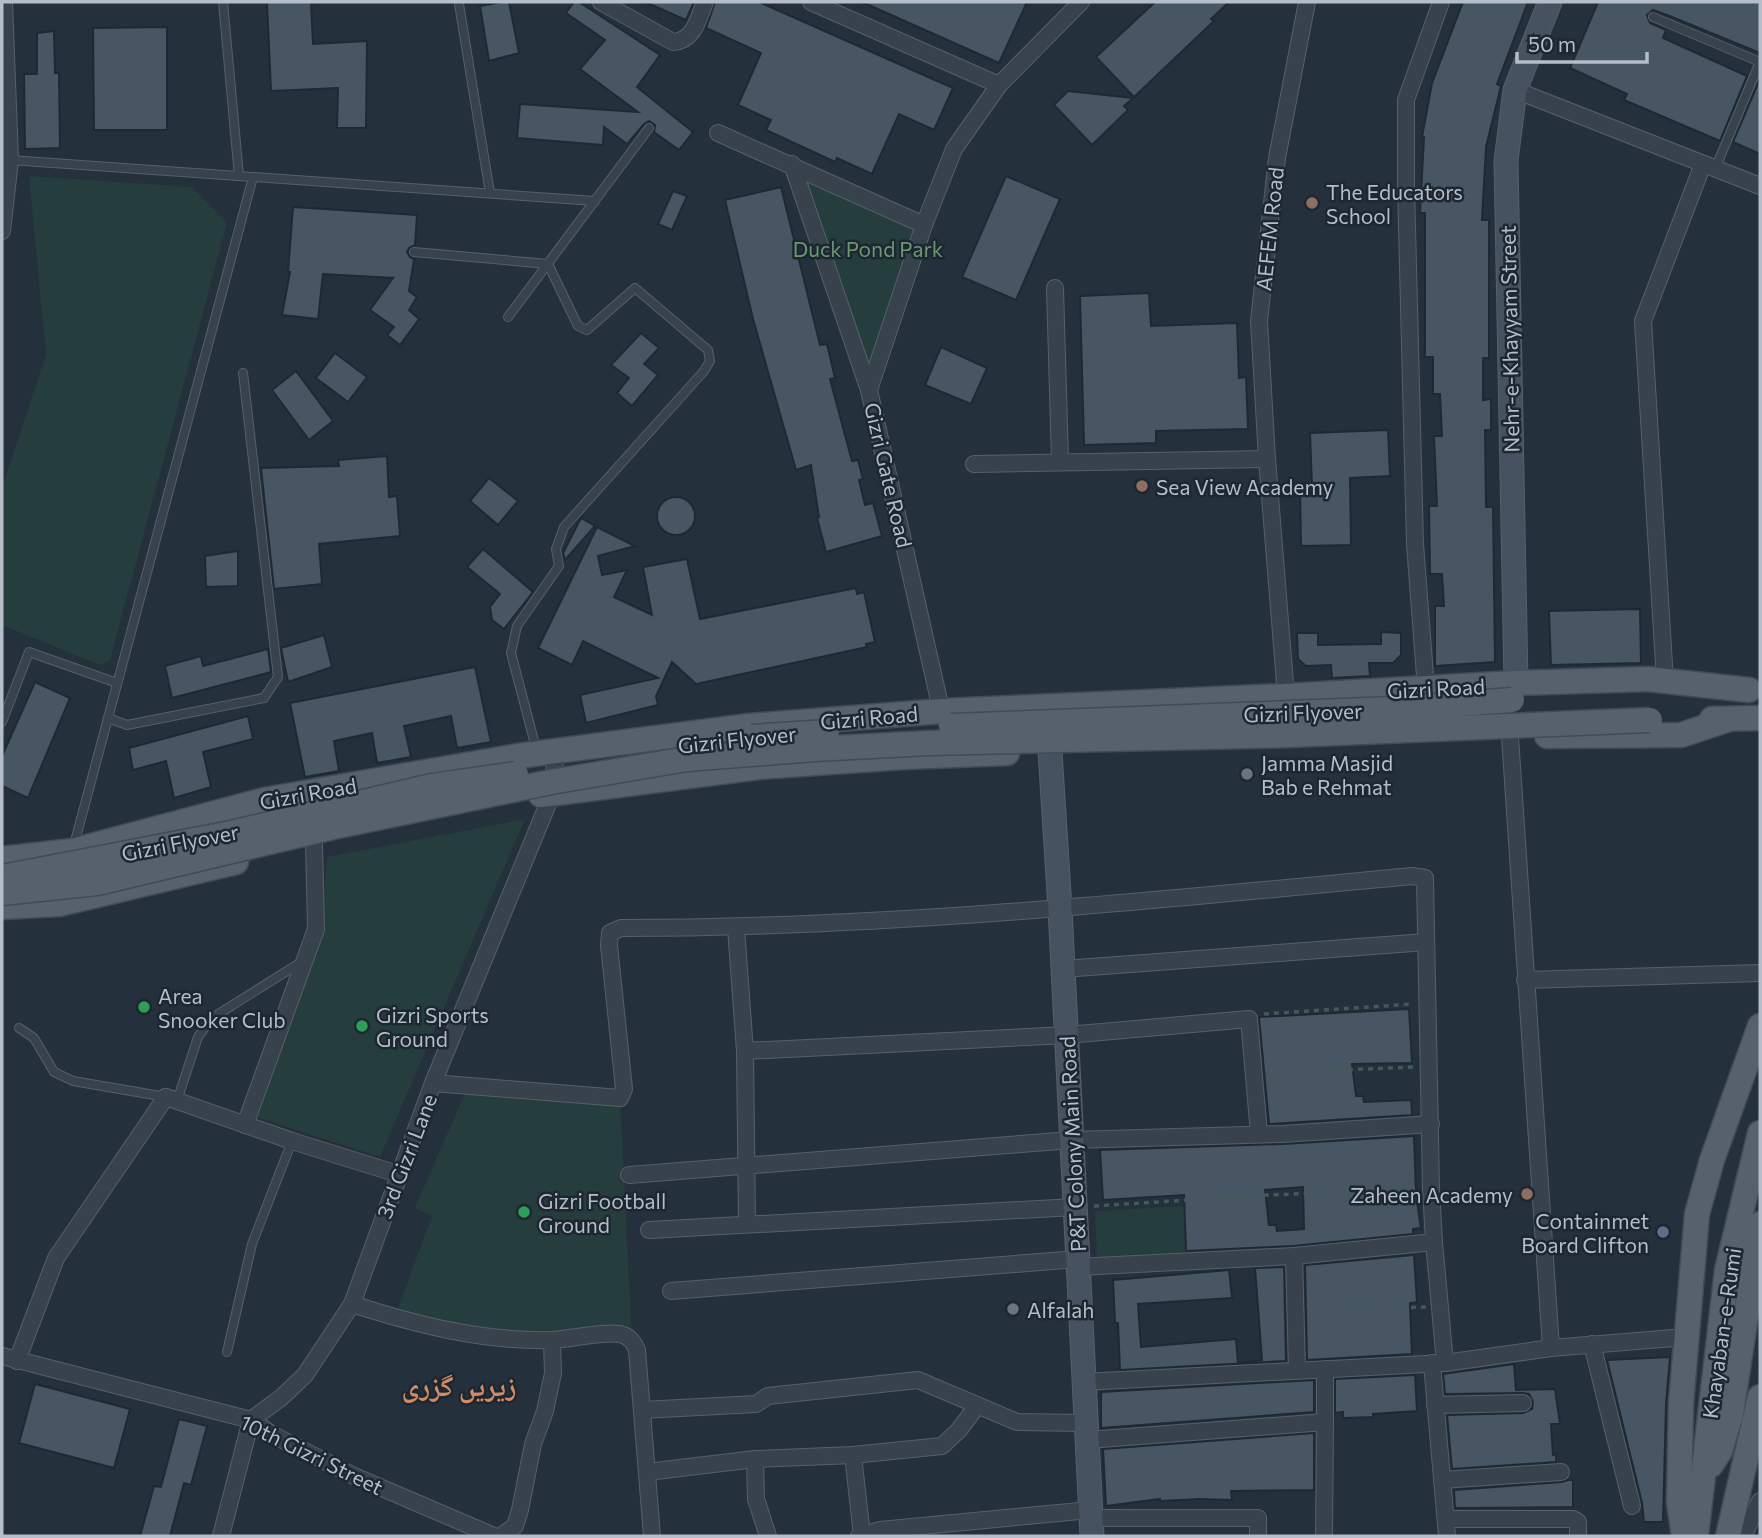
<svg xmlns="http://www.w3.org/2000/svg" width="1762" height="1538" font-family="Commissioner,'Noto Naskh Arabic',sans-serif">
<rect width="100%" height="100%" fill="#24303c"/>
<g fill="#263d3d">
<polygon points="792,164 924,225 869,390"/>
<polygon points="29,176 192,187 227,223 110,660 100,665 2,625 2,488 46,354"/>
<polygon points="525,819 380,1157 254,1116 321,937 327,857"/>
<polygon points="468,1086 620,1098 632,1340 497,1338 397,1311 432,1216 415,1208"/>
<polygon points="1184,1206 1186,1253 1097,1258 1095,1211"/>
</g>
<g fill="#485663" stroke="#1f2933" stroke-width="2" fill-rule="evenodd">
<polygon points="267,2 311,2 313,44 367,41 366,128 337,128 338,88 271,91"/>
<polygon points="502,2 509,2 519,53 489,61 480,6"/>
<polygon points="574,2 579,2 660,55 637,87 693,132 679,150 654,132 655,125 649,121 644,124 627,144 604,127 603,145 517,138 520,104 638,112 580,69 605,40 566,13"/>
<polygon points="645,2 694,2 686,20"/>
<polygon points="715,2 759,2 953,88 934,130 899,114 872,174 837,158 835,162 766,130 771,120 738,105 761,53 706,28"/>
<polygon points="862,2 1027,2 999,63"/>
<polygon points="1155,2 1229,2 1211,19 1214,21 1134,97 1096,57"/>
<polygon points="1463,2 1528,2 1497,84 1501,86 1486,147 1482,220 1489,220 1489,358 1483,358 1483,400 1491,399 1491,430 1485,430 1486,507 1493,507 1495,662 1435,666 1435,606 1444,606 1442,574 1430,574 1429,506 1437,506 1434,436 1442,436 1440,394 1433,394 1433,357 1425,357 1425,213 1420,213 1424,137 1422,137 1432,83"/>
<polygon points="1598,2 1760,2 1760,53 1672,17 1653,10 1647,15 1650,23 1666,30 1663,38 1747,76 1720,141 1624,100 1627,94 1570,68"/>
<polygon points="167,27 167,130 94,130 93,28"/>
<polygon points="54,31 55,73 59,73 60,148 25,149 24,74 37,74 37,33"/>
<polygon points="1759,81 1760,82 1760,154 1733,142"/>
<polygon points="1068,91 1133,98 1124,106 1128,110 1092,145 1054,105"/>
<polygon points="1006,176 1060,199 1016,300 962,277"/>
<polygon points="781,187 820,345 827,344 835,378 830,379 852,461 858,460 863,479 859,480 865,505 873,503 882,536 826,552 817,518 819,517 811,465 796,470 753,319 725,200"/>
<polygon points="673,191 687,196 672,230 658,224"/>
<polygon points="293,207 417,215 415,245 409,248 407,252 410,257 414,259 409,291 417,297 409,310 419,319 400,345 387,335 394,327 370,310 393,278 323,274 318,319 282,315 290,272 288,272"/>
<polygon points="1149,293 1151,326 1237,323 1239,378 1246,377 1248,429 1156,431 1156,443 1084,445 1080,296"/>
<polygon points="641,333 659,348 644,364 658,375 632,406 617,393 629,378 611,365"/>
<polygon points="941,347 987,368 971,404 925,385"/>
<polygon points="335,353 367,377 348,402 316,378"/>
<polygon points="296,371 333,421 309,440 272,390"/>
<polygon points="1388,430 1390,476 1350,478 1351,545 1301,546 1300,487 1312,487 1310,433"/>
<polygon points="387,456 389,497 397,496 400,536 319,544 322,584 274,589 261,468 339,466 338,460"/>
<polygon points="489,478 518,501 498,525 470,501"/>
<circle cx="676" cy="516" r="19"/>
<polygon points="581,518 595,526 565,560 563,553"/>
<polygon points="597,527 635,546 598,556 602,575 627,570 614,597 652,615 643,567 687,559 700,619 856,588 857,594 864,592 875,642 866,644 867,647 696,684 672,662 656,696 658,705 586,723 580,695 658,678 583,641 572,665 538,648"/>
<polygon points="483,549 533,592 504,629 492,620 490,607 500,594 467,567"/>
<polygon points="238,551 238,586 206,587 205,556"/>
<polygon points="1640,609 1641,663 1551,665 1549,611"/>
<polygon points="1381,632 1401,633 1401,655 1393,663 1369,663 1370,676 1332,678 1331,665 1306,666 1298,659 1297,633 1318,633 1318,645 1381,644"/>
<polygon points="324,635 332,667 288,682 281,648"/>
<polygon points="268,649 271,672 172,698 165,666 201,656 203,666"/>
<polygon points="475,667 491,742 457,748 451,716 404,726 411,757 377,763 372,733 334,741 339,771 305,777 290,703"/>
<polygon points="35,682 70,698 28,798 2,786 2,756"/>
<polygon points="248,716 253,739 203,752 211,787 174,798 166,761 133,770 129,748"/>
<polygon points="1409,1009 1412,1063 1352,1064 1356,1096 1363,1096 1364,1102 1411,1100 1412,1115 1269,1124 1259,1017"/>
<path d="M1414,1136l2,58 5,34 -8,1v5l-120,12 -107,5 -2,-56 -81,5 -3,-50 183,-6zM1303,1187l1,42 -27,2 -1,-6h-7l-4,-35z"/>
<polygon points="1414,1255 1417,1302 1410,1303 1412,1354 1307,1360 1305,1265"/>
<polygon points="1284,1267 1286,1361 1120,1370 1118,1323 1115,1323 1113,1280 1229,1270 1232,1298 1138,1304 1141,1347 1236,1339 1238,1363 1262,1360 1255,1268"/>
<polygon points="1670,1357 1666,1404 1663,1522 1644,1522 1642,1503 1607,1360"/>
<polygon points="1514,1364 1516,1390 1555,1389 1560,1424 1551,1424 1553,1455 1556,1454 1556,1462 1452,1469 1447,1415 1523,1413 1532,1409 1533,1402 1529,1394 1523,1393 1445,1394 1443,1374"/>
<polygon points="1415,1375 1417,1411 1373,1414 1373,1417 1343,1418 1343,1412 1335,1413 1335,1379"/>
<polygon points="1314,1380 1314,1412 1101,1428 1101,1392"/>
<polygon points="35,1384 130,1409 114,1468 19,1443"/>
<polygon points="179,1419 207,1426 191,1485 184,1483 170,1536 140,1536 154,1486 161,1487"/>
<polygon points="1314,1433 1314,1490 1231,1491 1232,1500 1200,1499 1160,1501 1160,1499 1106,1506 1103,1449"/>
<polygon points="1568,1480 1573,1480 1573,1507 1455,1508 1454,1490 1562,1482"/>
</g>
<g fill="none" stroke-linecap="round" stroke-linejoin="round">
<g stroke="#56606b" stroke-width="10">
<g id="lane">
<polyline points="223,2 239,176"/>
<polyline points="459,4 490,193"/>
<polyline points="1653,17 1760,62"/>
<polyline points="10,160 595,201"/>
<polyline points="1715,169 1760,62"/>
<polyline points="414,252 548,264 578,326 587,330 635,288 708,350 710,361 704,371 564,527 556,549 559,566 517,626 511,653 537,752"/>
<polyline points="508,317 649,128"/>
<polyline points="108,718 127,725 264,698 278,677 243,373"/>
<polyline points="2,722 29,652 117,683"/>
<polyline points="74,845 253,177"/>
<polyline points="19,1028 34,1038 54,1072 73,1081 166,1097"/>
<polyline points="177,1101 198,1037 212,1018 303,961"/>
<polyline points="227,1352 252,1244 292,1141"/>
</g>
</g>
<g stroke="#56606b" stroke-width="18">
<g id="street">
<path d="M601,2l72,40c21,-1 25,-23 32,-40"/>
<polyline points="811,2 999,85"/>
<polyline points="1515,90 1760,186"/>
<polyline points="718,133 924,225"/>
<polyline points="792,164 869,390 943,718"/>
<polyline points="2,231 10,160 4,2"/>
<polyline points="1055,288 1060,461"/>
<polyline points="869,390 924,225 954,149 999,85 1081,2"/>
<polyline points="974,464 1267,459"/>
<polyline points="1665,681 1643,321 1703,164"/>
<polyline points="1426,689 1415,544 1406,186 1406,100 1441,2"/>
<polyline points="1286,696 1267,459 1259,321 1277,158 1307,2"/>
<polyline points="1510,737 1551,1348"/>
<polyline points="736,928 745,1051 747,1224"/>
<polyline points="1063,969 1426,942"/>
<polyline points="1525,980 1760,973"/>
<polyline points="745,1051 1067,1035 1249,1019 1259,1134"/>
<path d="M433,1083l187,15 4,-9 -15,-144 1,-12 11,-5c265,0 528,-27 791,-52l13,2 6,310 3,54 11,121"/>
<polyline points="245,1125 316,929 314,843"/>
<polyline points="629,1175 1071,1140 1283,1134 1431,1124"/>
<polyline points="649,1230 1075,1207"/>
<polyline points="1294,1256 1297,1371"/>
<polyline points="1078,1267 1294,1256 1434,1242"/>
<polyline points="671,1291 1078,1259"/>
<path d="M352,1304c65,21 132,38 201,36 16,-1 58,-10 70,-5 8,3 11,8 14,15l15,186"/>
<polyline points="1592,1344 1632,1506"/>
<polyline points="2,1356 251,1420 273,1435 354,1476 494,1536"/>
<polyline points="17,1361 56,1258 166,1097 292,1141 398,1174"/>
<polyline points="1432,1363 1447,1536"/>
<polyline points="1084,1382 1445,1363 1551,1348 1686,1337"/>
<polyline points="1435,1405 1523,1403"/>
<polyline points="642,1410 756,1404 768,1396 918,1380 1017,1422 1086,1423"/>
<polyline points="1087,1440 1325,1422 1325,1369"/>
<polyline points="853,1455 862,1536"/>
<polyline points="755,1459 756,1499 768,1536"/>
<polyline points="647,1472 755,1459 853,1455 942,1446 959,1430 977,1406"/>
<polyline points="1442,1480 1561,1472"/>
<polyline points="1091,1518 1258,1518 1258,1536"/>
<polyline points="1446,1519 1573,1519 1578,1522 1578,1536"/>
<polyline points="221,1536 251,1420 282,1397 305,1375 352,1304 433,1083 552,794 556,751"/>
<polyline points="501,1536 515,1526 520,1510 533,1444 545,1411 553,1373 552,1340"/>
<polyline points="859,1536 880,1530 1090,1510"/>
<polyline points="1324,1536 1325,1422"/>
<polyline points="1743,1536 1760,1501"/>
</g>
</g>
<g stroke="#56606b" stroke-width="25">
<g id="secondary">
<polyline points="1516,683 1506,161 1515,90 1550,2"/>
<polyline points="1050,751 1060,909 1092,1536"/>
</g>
</g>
<g stroke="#414b56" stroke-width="27">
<g id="primary">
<polyline points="1712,719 1760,718"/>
<polyline points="1547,736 1681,735 1729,719"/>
<polyline points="541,795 759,767 904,757 1007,753"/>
<polyline points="2,859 72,851 264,800 518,756 749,726 943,711 1286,696 1516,683 1648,679 1749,690"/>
<polyline points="2,907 59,904 236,862"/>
<polyline points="1711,1465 1720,1451 1731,1414 1760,1224"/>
<polyline points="1684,1536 1679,1502 1681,1404 1697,1214 1712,1160 1760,1026"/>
<polyline points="1696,1536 1727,1270 1760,1133"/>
<polyline points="1728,1536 1760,1397"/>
</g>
</g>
<g stroke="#445a5a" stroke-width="3.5" stroke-dasharray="5 5" stroke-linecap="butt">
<polyline points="1264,1014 1413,1004"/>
<polyline points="1268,1073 1414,1067"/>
<polyline points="1094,1206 1269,1195 1415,1189"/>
<polyline points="1311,1311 1426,1307"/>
</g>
<use href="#lane" stroke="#38424d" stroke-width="8"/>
<use href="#street" stroke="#38424d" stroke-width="16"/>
<use href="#secondary" stroke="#46525f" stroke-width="23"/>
<use href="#primary" stroke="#56616d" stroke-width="24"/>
<g stroke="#414b56" stroke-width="27" stroke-linecap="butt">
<g id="primary-bridge">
<polyline points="951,726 1393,709 1512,700"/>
<polyline points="752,737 827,732"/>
<polyline points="2,877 231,833 432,786 516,774"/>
<polyline points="2,893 97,883 333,827 551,782 687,759 814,749 930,743 1289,735 1650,720"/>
</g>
</g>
<use href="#primary-bridge" stroke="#56616d" stroke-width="24"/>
</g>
<g fill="#8d6e63" stroke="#1d2731" stroke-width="2.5">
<circle cx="1312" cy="203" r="7"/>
<circle cx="1142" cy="486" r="7"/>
<circle cx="1527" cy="1194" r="7"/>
</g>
<g fill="#6b7280" stroke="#1d2731" stroke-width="2.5">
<circle cx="1247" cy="774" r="7"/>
<circle cx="1013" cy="1309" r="7"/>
</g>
<g fill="#2e9e5b" stroke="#1d2731" stroke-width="2.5">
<circle cx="144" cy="1007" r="7"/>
<circle cx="362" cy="1026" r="7"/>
<circle cx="524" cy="1212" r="7"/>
</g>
<circle fill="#5c6f8a" stroke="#1d2731" stroke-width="2.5" cx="1663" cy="1232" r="7"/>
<g text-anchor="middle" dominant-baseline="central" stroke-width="5" stroke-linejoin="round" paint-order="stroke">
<g font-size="21" fill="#b4bdc8" stroke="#1d2731" text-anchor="start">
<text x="1326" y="191">The Educators<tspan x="1326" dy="24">School</tspan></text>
<text x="1156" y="486">Sea View Academy</text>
<text x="1261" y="762">Jamma Masjid<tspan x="1261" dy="24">Bab e Rehmat</tspan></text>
<text x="158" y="995">Area<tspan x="158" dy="24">Snooker Club</tspan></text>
<text x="376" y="1014">Gizri Sports<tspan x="376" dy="24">Ground</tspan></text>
<text x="1513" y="1194" text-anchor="end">Zaheen Academy</text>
<text x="538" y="1200">Gizri Football<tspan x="538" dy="24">Ground</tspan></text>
<text x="1649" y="1220" text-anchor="end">Containmet<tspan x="1649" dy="24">Board Clifton</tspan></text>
<text x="1027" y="1309">Alfalah</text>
</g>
<g font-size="21" fill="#b4bdc8" stroke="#1d2731">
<text transform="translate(1269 229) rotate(-84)">AEFEM Road</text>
<text transform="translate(1509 339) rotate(-91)">Nehr-e-Khayyam Street</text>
<text transform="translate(889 475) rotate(77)">Gizri Gate Road</text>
<text transform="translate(1436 688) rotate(-3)">Gizri Road</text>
<text transform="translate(1303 712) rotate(-2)">Gizri Flyover</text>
<text transform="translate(869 717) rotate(-5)">Gizri Road</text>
<text transform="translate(737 739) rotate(-6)">Gizri Flyover</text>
<text transform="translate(308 793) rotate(-10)">Gizri Road</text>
<text transform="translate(180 842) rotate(-11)">Gizri Flyover</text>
<text transform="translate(1072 1144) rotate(-93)">P&amp;T Colony Main Road</text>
<text transform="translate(406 1156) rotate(-69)">3rd Gizri Lane</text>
<text transform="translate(1721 1333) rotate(-82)">Khayaban-e-Rumi</text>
<text transform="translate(312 1454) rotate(26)">10th Gizri Street</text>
</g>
<g font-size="21" fill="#6b9872" stroke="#1d2731">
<text x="868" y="248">Duck Pond Park</text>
</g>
<g font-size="28" font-weight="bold" fill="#d28b65" stroke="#1d2731">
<text x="459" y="1385">زیریں گزری</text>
</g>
</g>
<rect width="1762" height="1538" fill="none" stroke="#b4bdc8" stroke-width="7"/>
<path d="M1517 52v10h130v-10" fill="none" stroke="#b4bdc8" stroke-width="3.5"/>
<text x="1528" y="52" font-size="21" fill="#b4bdc8" stroke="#1d2731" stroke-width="5" paint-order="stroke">50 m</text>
</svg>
